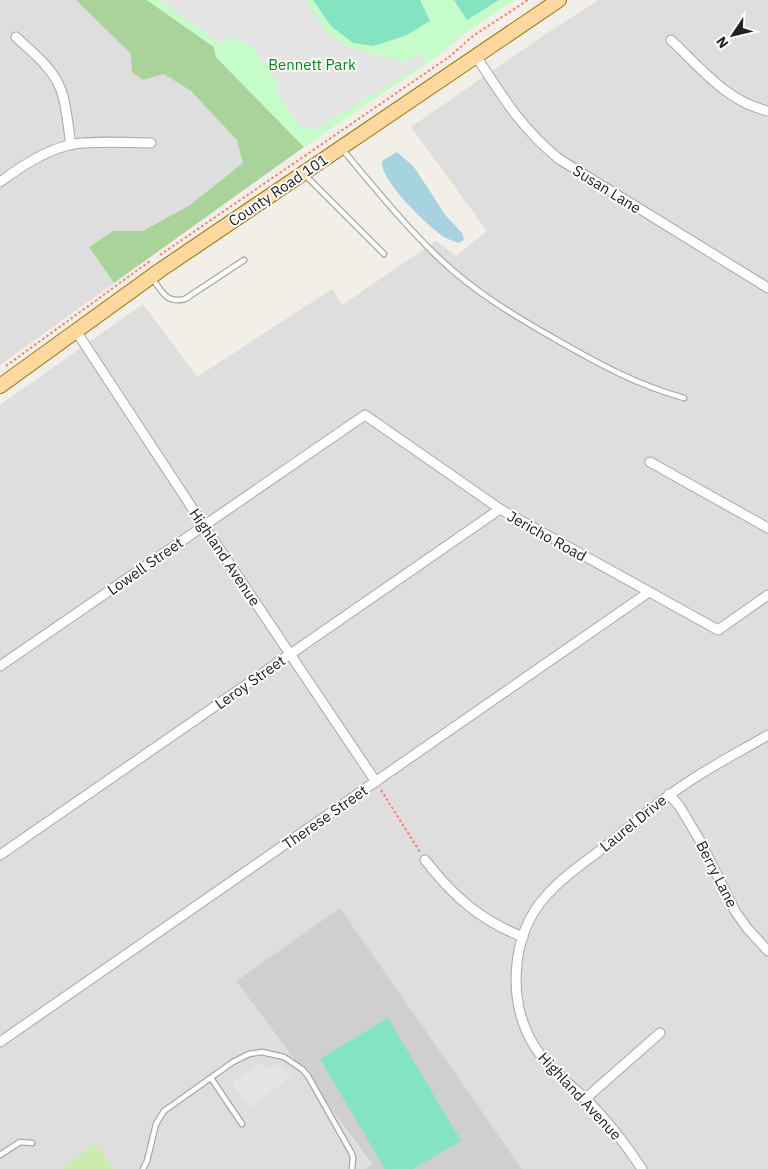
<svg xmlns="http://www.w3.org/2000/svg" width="768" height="1169" font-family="'IBM Plex Sans',sans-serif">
<rect width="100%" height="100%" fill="#f2efe8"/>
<g fill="#dfdede">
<polygon points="0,0 76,0 131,54 143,80 164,74 191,90 237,140 244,163 190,205 143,231 113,231 89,247 114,283 0,365"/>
<polygon points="599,0 768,0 768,1169 522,1169 340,909 236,981 372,1165 366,1169 0,1169 0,405 143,304 197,377 332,289 342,305 436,241 456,256 487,231 411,127 547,33"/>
</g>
<polygon fill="#cfcfcf" points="340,908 522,1169 366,1169 372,1164 236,981"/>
<polygon fill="#caedad" points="95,1144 114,1169 62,1169"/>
<polygon fill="#aad29b" points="76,0 147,0 214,47 216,57 304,147 114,283 89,247 113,231 143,231 190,205 243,163 237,140 191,91 164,74 143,80 132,72 131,54"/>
<polygon fill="#c5fcca" points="147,0 515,0 465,33 438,56 304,147 216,57 214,47"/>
<g fill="#84e3c0">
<polygon points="313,0 420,0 430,21 405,36 373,46 353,43 331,26"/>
<polygon points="454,0 499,0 467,20"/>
<polygon points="388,1018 461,1141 413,1169 385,1169 320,1059"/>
</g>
<g fill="#e5e5e5">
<polygon points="161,0 305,0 325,30 344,46 405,62 421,53 426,62 315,130 299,125 275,89 277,82 252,46 232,37 221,45"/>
<polygon points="261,1063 266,1069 273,1064 287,1071 291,1077 249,1107 232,1083"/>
</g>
<path fill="#a7d2e0" d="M397,152l17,15 32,49 16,17 2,7 -6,3c-4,-2 -8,-3 -12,-5 -15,-8 -67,-58 -64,-77z"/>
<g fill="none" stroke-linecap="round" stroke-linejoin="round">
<g stroke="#a8a8a8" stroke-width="7">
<g id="lane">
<path d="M342,149c30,36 65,79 99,111 35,33 74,56 116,80 42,24 80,45 127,58"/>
<polyline points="304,174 384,254"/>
<path d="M152,278c10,13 14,26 33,21l59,-39"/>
<polyline points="211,1078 242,1124"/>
<polyline points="0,1155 20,1142 32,1143"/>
<polyline points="143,1169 147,1161 156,1124 164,1111 233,1062 249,1054 262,1052 284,1057 302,1069 308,1076 351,1152 353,1157 352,1169"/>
</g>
</g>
<g stroke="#a8a8a8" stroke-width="11">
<g id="street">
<path d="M16,37c17,16 37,31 45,53 6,16 7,38 10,55"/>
<path d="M671,40c29,27 56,62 97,71"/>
<path d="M476,56c26,40 45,72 83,103l209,129"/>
<path d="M0,182c20,-15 44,-31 69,-37 22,-5 58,-2 82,-2"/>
<polyline points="76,331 204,526 376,782"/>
<polyline points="650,462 768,528"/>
<polyline points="0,666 365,415 500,509 718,630 768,595"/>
<polyline points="669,794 680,807 699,839 735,911 747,928 768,951"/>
<polyline points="0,855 500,509"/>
<path d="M425,860c28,36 55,60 98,77"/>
<polyline points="0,1042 649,592"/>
<polyline points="585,1099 660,1033"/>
<path d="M642,1169c-17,-26 -35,-49 -57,-71 -18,-16 -37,-31 -50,-51 -28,-44 -25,-110 10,-150 20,-23 46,-39 70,-58 18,-15 36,-31 56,-45 30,-23 65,-40 97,-59"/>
</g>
</g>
<g stroke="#9e6e00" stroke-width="16">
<polyline id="primary" points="0,386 159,271 559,0"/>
</g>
<g stroke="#ff7f6c" stroke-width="2" stroke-dasharray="2.5 2.5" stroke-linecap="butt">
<polyline points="160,255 449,57 473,36 528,0"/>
<polyline points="6,366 150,261"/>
<polyline points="381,790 420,852"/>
</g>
<use href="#lane" stroke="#fff" stroke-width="4.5"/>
<use href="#street" stroke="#fff" stroke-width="9"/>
<use href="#primary" stroke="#ffd89f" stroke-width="14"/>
</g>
<g text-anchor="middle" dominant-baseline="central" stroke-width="4" stroke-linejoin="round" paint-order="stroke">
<g font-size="15" fill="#088616" stroke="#fff">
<text x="312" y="64">Bennett Park</text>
</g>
<g font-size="15" fill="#212121" stroke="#fff">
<text transform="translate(607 189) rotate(32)">Susan Lane</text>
<text transform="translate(278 190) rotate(-34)">County Road 101</text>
<text transform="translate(547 536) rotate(29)">Jericho Road</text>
<text transform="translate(225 557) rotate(56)">Highland Avenue</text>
<text transform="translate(145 566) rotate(-35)">Lowell Street</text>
<text transform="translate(250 682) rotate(-35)">Leroy Street</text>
<text transform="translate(325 817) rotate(-35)">Therese Street</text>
<text transform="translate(633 823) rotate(-39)">Laurel Drive</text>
<text transform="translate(717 874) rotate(63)">Berry Lane</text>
<text transform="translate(580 1096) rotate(47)">Highland Avenue</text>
</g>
</g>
<g transform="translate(733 35) rotate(235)" stroke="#ffffff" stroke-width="4" paint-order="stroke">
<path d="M0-4L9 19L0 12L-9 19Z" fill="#212121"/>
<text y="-8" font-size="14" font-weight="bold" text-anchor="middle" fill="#212121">N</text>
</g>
</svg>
